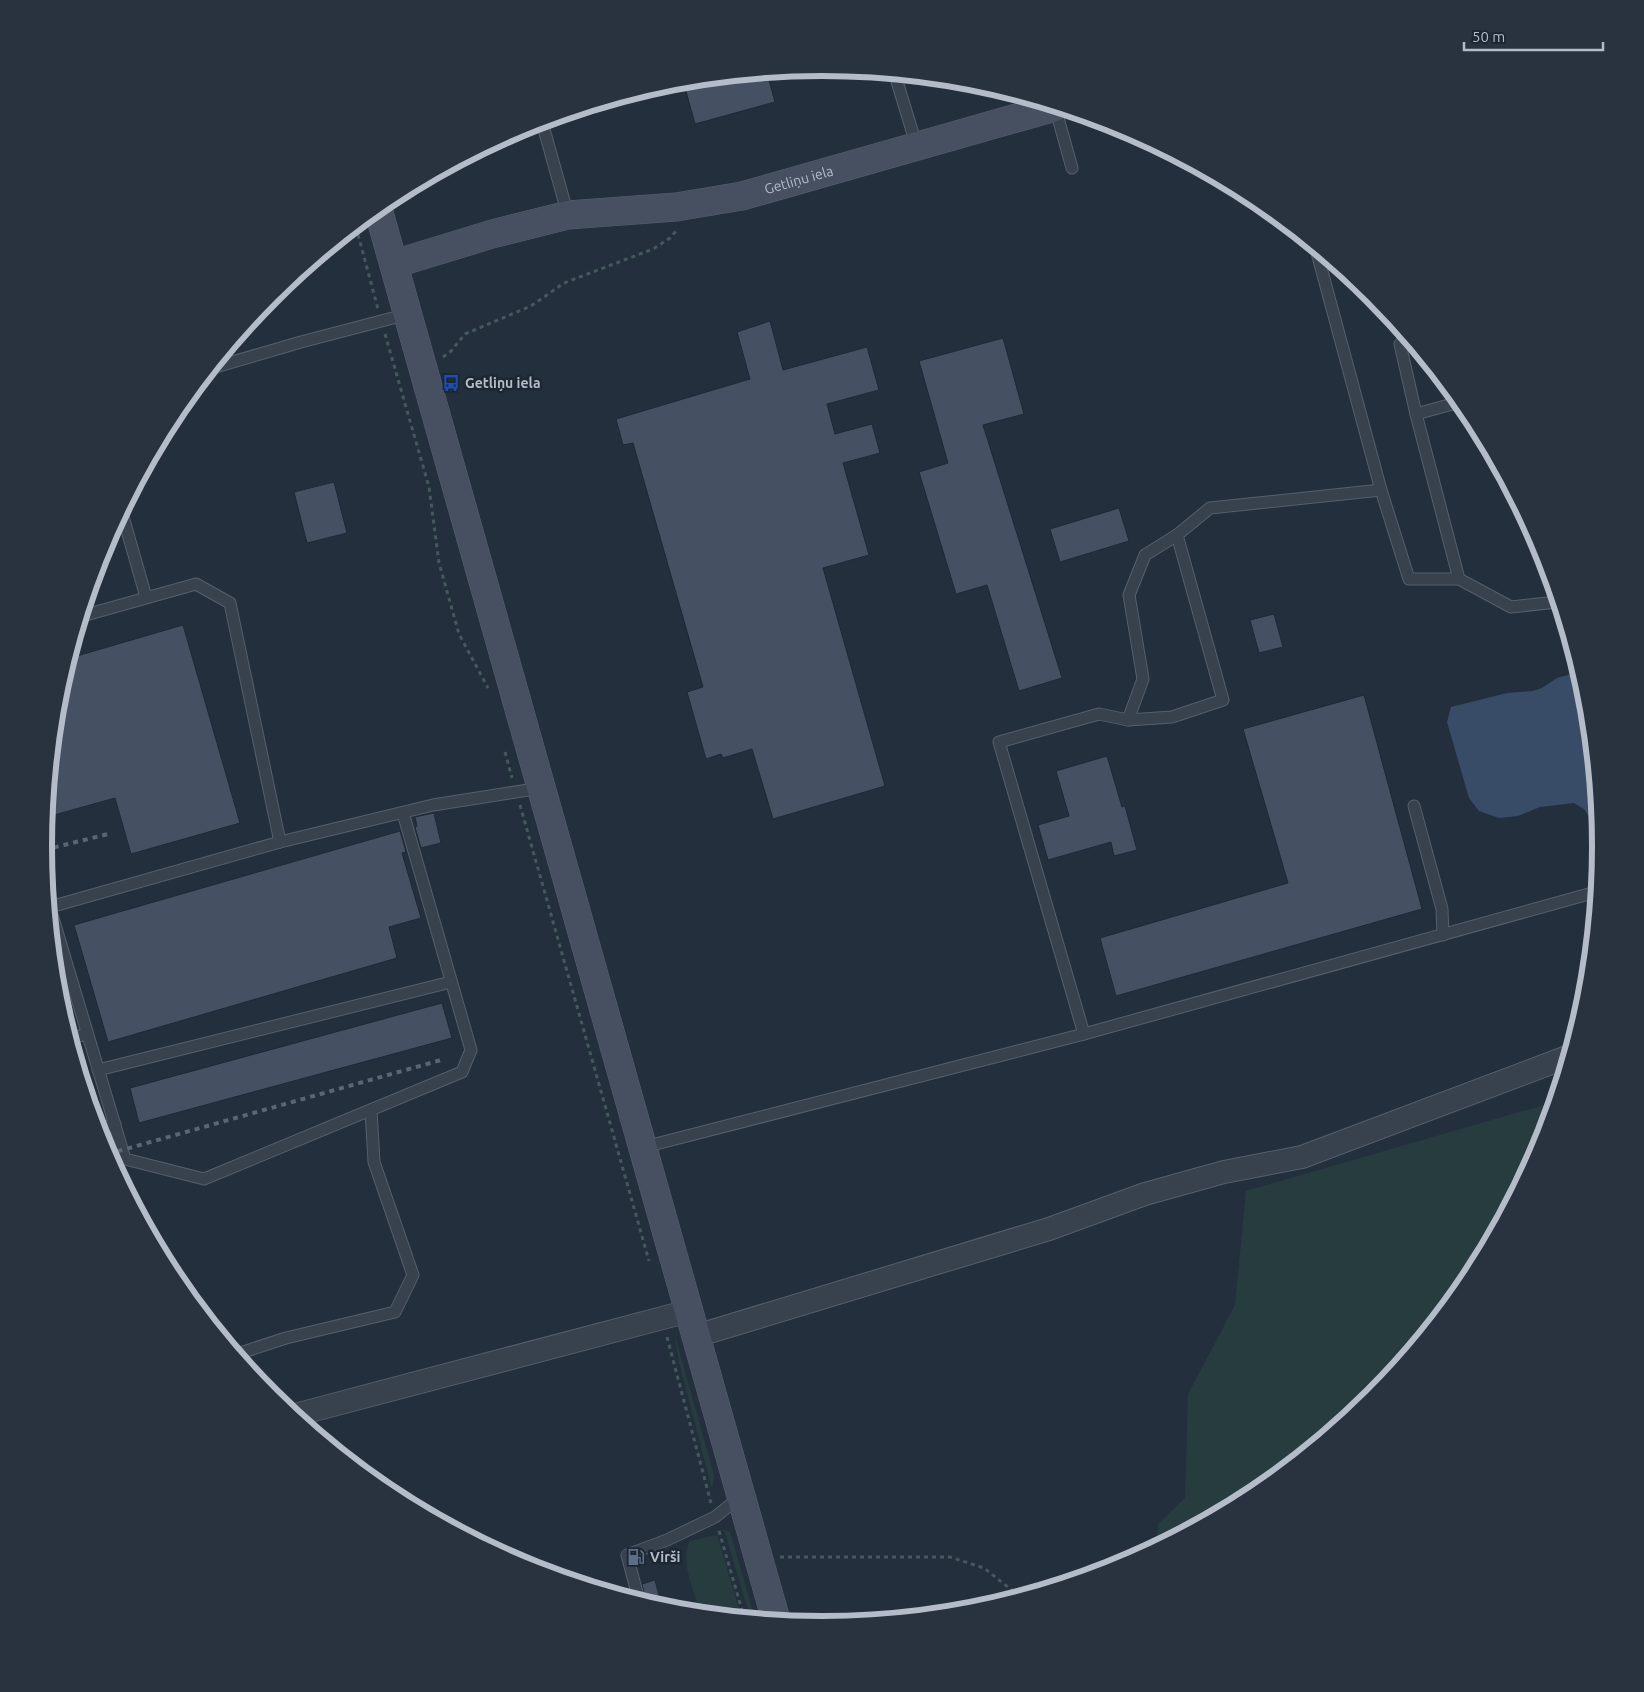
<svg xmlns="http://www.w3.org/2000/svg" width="1644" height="1692" font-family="Ubuntu,sans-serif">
<rect width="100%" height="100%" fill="#242f3e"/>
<g fill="#263c3f">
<polygon points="1554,1102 1541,1144 1469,1279 1372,1396 1254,1493 1156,1546 1158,1524 1185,1498 1188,1394 1235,1305 1246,1191"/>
<polygon points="674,1332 714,1475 712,1489 679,1362"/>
<polygon points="724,1529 730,1532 753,1611 750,1617"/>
<path d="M717,1535l24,81 -41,-4c-5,-20 -21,-51 -10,-71z"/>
</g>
<polygon fill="#394c67" points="1579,672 1585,694 1600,844 1594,840 1592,821 1584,809 1574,803 1540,807 1518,816 1499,818 1479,811 1469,798 1447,722 1451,707 1507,693 1533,691 1542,688 1557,678"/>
<g fill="#455162" stroke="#1f2835">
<polygon points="767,73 775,102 695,124 684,84 697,80"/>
<polygon points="770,321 783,370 867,347 879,390 827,404 835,434 872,424 880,453 843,463 869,555 823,568 885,786 773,819 752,749 723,758 721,754 706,759 687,692 703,687 633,443 623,445 616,419 750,379 737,332"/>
<polygon points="1003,338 1024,414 983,425 1062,678 1019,691 987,585 956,594 919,472 948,463 919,361"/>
<polygon points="334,482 347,533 307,543 294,492"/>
<polygon points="1119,508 1129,541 1060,562 1050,529"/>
<polygon points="1274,614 1283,647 1259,653 1250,620"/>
<polygon points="183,625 240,823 131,854 115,798 47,817 59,694 70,658"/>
<polygon points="1364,695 1422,909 1116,996 1100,938 1288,883 1243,729"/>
<polygon points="1107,756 1122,807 1125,806 1137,850 1114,856 1111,842 1048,860 1038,825 1069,816 1056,771"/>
<polygon points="434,813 441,843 421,848 415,827 417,826 415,817"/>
<polygon points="400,831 406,852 402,853 421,918 389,927 397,958 108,1042 74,925"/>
<polygon points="442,1003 452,1038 139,1123 130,1088"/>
<polygon points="655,1580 662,1607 646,1602 642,1584"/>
<polygon points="628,1588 631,1597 614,1592"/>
</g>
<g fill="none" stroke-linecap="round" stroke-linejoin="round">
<g stroke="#565f6c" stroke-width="13">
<g id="lane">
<polyline points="895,75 917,147"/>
<polyline points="1055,107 1072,168"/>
<polyline points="542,122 568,215"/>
<polyline points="1316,249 1381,490 1409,579 1459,579 1511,607 1557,602"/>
<polyline points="1411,342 1400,344 1416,414 1459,579"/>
<polyline points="212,368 301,342 408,314"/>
<polyline points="1416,414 1460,402"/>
<polyline points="122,513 146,597"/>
<polyline points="82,616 196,584 230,603 280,842 433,805 541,788"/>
<polyline points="1128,720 1143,679 1129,595 1145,555 1177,535"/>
<polyline points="1414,806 1442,909 1443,935"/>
<polyline points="50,907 280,842"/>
<polyline points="50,908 125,1159 204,1179 462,1072 471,1050 403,813"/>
<polyline points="1084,1034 999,742 1099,714 1128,720 1172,717 1223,700 1177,535 1210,508 1381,490"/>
<polyline points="71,1038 87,1034"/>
<polyline points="98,1070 451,982"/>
<polyline points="99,1130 115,1124"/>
<polyline points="644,1147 1084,1034 1596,892"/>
<polyline points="237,1354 286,1338 395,1312 413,1275 374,1162 371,1110"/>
<polyline points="639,1600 627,1555 667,1540 715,1517 740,1497"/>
</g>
</g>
<g stroke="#565f6c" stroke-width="24">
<g id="street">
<polyline points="696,1336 1049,1229 1145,1194 1224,1172 1302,1157 1567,1057"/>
<polyline points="295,1415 689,1311"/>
</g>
</g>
<g stroke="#565f6c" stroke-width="29">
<g id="secondary">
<polyline points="378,209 776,1620"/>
<path id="s1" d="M394,264l98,-30 76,-19 108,-8 66,-11 313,-89"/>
</g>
</g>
<g stroke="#44595c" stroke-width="3" stroke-dasharray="4 4" stroke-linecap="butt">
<polyline points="356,227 378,309"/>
<polyline points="385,334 429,487 439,563 459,634 488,688"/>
<polyline points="443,357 451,351 465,334 531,306 564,283 653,249 670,238 678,229"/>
<polyline points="505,752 512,778"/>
<polyline points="520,805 649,1261"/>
<polyline points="667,1337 711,1503"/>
<polyline points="719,1531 744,1617"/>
<polyline points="780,1557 950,1557 984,1568 1019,1596"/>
</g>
<use href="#lane" stroke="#38414e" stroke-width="11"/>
<use href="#street" stroke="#38414e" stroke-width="22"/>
<use href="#secondary" stroke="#465061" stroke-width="28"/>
<g stroke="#5a6575" stroke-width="4" stroke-dasharray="5 5" stroke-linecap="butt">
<polyline points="44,850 108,834"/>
<polyline points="108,1154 441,1060"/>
</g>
</g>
<defs>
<g id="bus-bare" transform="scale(1.35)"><path d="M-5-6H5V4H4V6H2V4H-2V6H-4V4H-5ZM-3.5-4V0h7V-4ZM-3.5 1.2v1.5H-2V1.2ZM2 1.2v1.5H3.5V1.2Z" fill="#1a4fb4" stroke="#1d2633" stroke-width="2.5" paint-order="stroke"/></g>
<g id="fuel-bare" transform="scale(1.35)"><path d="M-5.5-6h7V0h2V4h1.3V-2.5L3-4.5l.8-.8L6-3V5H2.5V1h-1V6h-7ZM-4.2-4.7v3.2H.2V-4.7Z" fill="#5c6f8a" stroke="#1d2633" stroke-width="2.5" paint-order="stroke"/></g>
</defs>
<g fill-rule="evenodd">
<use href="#bus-bare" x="451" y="383"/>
<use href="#fuel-bare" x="636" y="1557"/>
</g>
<g text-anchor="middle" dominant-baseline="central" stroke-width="5" stroke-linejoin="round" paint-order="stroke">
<g font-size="14" fill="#b4bcc9" stroke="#1d2633">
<text stroke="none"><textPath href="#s1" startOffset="415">Getliņu iela</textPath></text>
</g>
<g font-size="14" font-weight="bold" fill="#b4bcc9" stroke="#1d2633" text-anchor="start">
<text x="465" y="383">Getliņu iela</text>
<text x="650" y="1557">Virši</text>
</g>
</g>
<path d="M0 0H1644V1692H0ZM52 846a770 770 0 1 1 1540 0a770 770 0 1 1-1540 0Z" fill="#29323f" fill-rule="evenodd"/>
<path fill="none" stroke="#b4bcc9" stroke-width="6" d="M52 846a770 770 0 1 1 1540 0a770 770 0 1 1-1540 0Z"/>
<path d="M1464 42v8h139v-8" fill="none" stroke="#b4bcc9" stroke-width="2.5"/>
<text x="1472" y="42" font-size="15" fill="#b4bcc9" stroke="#1d2633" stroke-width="4" paint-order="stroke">50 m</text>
</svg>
